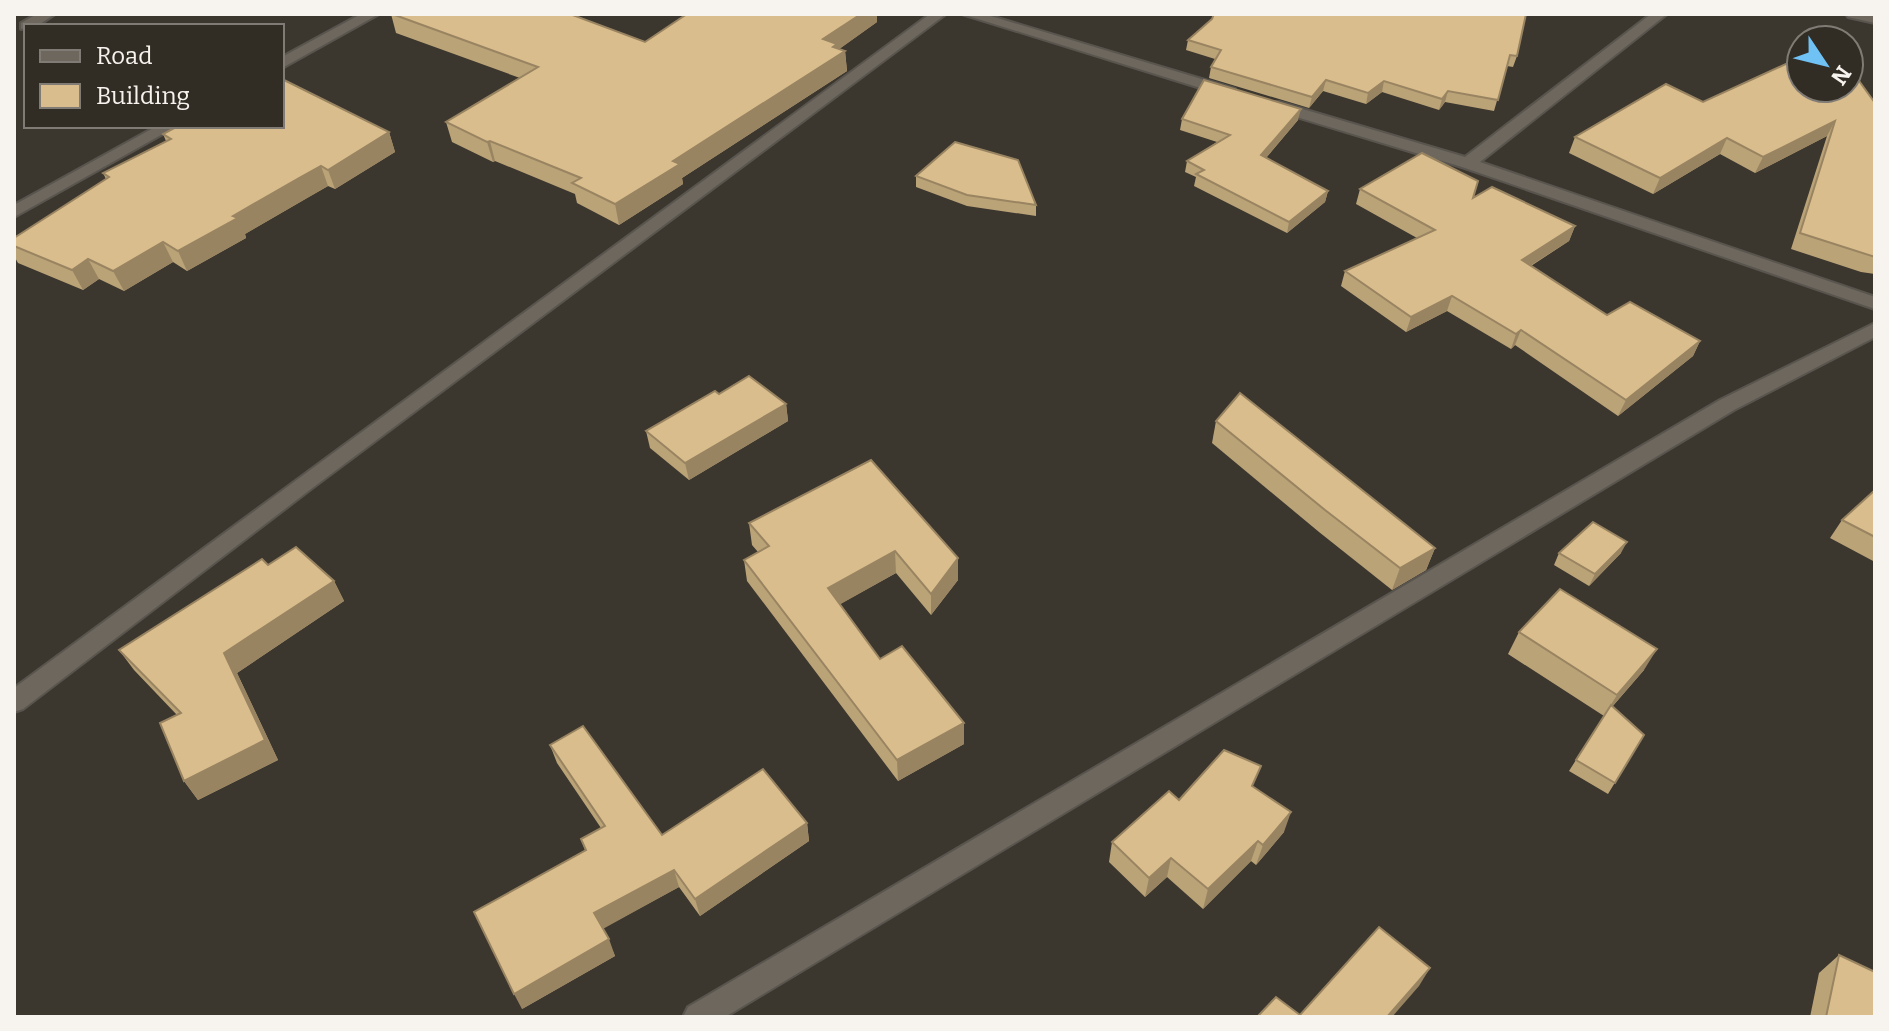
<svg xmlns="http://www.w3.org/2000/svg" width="1889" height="1031" font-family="Bitter,serif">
<rect width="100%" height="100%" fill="#3b362e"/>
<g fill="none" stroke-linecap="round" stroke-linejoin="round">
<g stroke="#59554e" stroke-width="4">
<g id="minor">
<polygon points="37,14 55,14 37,26 21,29 21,23"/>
<polygon points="361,14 379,14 282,68 282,57"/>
<polygon points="930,14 946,14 311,489 23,709 14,712 14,688"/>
<polygon points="962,14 984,14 1235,89 1237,92 1229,97 1223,95"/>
<polygon points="1651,14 1667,14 1480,162 1875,297 1875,309 1462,167 1267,108 1265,105 1267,102 1279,102 1465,157"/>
<polygon points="1846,14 1875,15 1875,23 1848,17"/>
<polygon points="157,126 177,126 14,217 14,205"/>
<polygon points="1875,323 1875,337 1734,410 725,1017 683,1017 688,1007 1720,400"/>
</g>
</g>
<use href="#minor" fill="#6d675e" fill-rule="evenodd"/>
</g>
<g fill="#bba378">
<polygon points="391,14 645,42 877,22 839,49 845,51 847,71 682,178 683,184 619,225 577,203 575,194 495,161 493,162 452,142 446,122 520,78 396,33"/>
<polygon points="1212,19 1517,56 1513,67 1507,66 1494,111 1445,102 1439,110 1382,92 1366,104 1323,91 1309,108 1209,78 1211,67 1215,59 1186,50 1188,40"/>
<polygon points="1703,102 1875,103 1875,274 1861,272 1791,249 1827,136 1755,173 1720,154 1653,194 1569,153 1575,137"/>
<polygon points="1182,119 1298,120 1266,158 1328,191 1325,202 1287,233 1194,186 1196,177 1185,172 1187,161 1217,142 1180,130"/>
<polygon points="176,126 282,126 389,132 395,152 335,189 328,186 307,198 245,234 246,238 187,271 173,262 124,291 99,279 83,290 18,263 14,256 14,238 106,179 103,173 166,141 163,134 176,127"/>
<polygon points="916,176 1036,205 1036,216 967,206 916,187"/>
<polygon points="1360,189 1473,198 1575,226 1569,241 1531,266 1607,315 1700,341 1693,356 1618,416 1515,345 1511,349 1447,311 1406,332 1341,286 1345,271 1417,238 1356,204"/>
<polygon points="719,394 786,404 788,421 689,480 650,448 646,431"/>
<polygon points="1216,421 1435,548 1426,570 1392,590 1319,532 1212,443"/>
<polygon points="871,460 958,580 931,615 896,573 840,604 880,659 964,744 898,781 747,581 744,560 758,552 752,545 749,523"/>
<polygon points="1875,490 1875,562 1830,538 1842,520"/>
<polygon points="1559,553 1621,553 1589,586 1554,565"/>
<polygon points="268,565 334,581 344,601 237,673 278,760 198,800 184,781 177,715 134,670 119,650"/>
<polygon points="1519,632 1644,670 1612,707 1644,735 1608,794 1569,771 1604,716 1508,654"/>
<polygon points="550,745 662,835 807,823 809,841 700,916 679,887 603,928 615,956 522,1009 585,850 581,839 601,828 557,763"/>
<polygon points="1254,787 1284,832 1256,865 1251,861 1203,909 1167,877 1145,897 1109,862 1112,842 1179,800"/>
<polygon points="1839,955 1875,1017 1810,1017 1819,973"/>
</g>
<g fill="#998462">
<polygon points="861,14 877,14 877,22 838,50 845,51 847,71 682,178 683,184 619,225 615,204 673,161 823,39"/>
<polygon points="1326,80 1323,91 1309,108 1312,97"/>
<polygon points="1384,81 1382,92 1366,104 1368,93"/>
<polygon points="1448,91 1445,102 1439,110 1442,99"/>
<polygon points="1301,109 1298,120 1259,166 1261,155"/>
<polygon points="1835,121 1827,136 1755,173 1763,157"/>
<polygon points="389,132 395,152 335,189 328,170"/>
<polygon points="1727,138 1720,154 1653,194 1660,178"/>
<polygon points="490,141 495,161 493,162 487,142"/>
<polygon points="321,166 328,186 245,234 246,238 187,271 178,251 233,216"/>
<polygon points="1328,191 1325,202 1287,233 1289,222"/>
<polygon points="1575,226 1569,241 1516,275 1522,260"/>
<polygon points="163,242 173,262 124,291 113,271"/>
<polygon points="88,259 99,279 83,290 72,270"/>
<polygon points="1452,296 1447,311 1406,332 1411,317"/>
<polygon points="1521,330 1515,345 1511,349 1516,334"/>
<polygon points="1700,341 1693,356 1618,416 1626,400"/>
<polygon points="786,404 788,421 689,480 685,463"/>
<polygon points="1627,542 1621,553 1589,586 1595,574"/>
<polygon points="1435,548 1426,570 1392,590 1400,568"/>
<polygon points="895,551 896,573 830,610 828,588"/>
<polygon points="958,558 958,580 931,615 931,594"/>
<polygon points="334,581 344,601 237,673 278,760 198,800 184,781 224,653"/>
<polygon points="1657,649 1644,670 1604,716 1617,695"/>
<polygon points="964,723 964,744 898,781 897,760"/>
<polygon points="1291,812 1284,832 1256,865 1263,845"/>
<polygon points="807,823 809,841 700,916 695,899"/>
<polygon points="1258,841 1251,861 1203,909 1208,889"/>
<polygon points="1171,858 1167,877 1145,897 1149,878"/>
<polygon points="674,870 679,887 601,930 594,913"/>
<polygon points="609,939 615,956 522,1009 514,994"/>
<polygon points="1430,968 1419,986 1392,1017 1387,1017"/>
</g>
<g fill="#dabd8c" stroke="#998462" stroke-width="2">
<polygon points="392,14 570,14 645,42 687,14 861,14 823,39 837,44 833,47 845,51 673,161 680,164 615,204 572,183 581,178 490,141 487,142 446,122 538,67"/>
<polygon points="1214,14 1526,14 1517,56 1510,55 1498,100 1448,91 1442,99 1384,81 1368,93 1326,80 1312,97 1211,67 1221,50 1188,40 1212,19"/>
<polygon points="1801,57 1801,88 1849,88 1849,67 1875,103 1875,257 1800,233 1835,121 1763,157 1727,138 1660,178 1575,137 1666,84 1703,102"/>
<polygon points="282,79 389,132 328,170 321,166 299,178 233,216 238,218 178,251 163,242 113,271 88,259 72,270 14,246 14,238 109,177 103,173 171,139 163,134 178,126 282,126"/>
<polygon points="1204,80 1301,109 1261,155 1328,191 1289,222 1196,174 1204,170 1187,161 1230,135 1182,119"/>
<polygon points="955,142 1018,160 1036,205 967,195 916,176"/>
<polygon points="1422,153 1478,181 1473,198 1492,187 1575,226 1522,260 1607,315 1630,302 1700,341 1626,400 1521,330 1516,334 1452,296 1411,317 1345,271 1435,230 1360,189"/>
<polygon points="749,376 786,404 685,463 646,431 715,391 719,394"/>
<polygon points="1240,393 1435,548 1400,568 1325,510 1216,421"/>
<polygon points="871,460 958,558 931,594 895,551 828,588 880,659 902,646 964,723 897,760 744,560 769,546 749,523"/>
<polygon points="1875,490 1875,537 1842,520"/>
<polygon points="1593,522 1627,542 1595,574 1559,553"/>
<polygon points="296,547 334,581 224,653 265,740 184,781 160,723 181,713 119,650 262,559 268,565"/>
<polygon points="1560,589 1657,649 1617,695 1519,632"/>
<polygon points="1611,705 1644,735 1615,783 1576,760"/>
<polygon points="583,726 662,835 763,769 807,823 695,899 674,870 594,913 609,939 514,994 474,912 586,850 581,839 605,826 550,745"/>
<polygon points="1224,750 1261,766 1252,786 1291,812 1263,845 1258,841 1208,889 1171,858 1149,878 1112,842 1169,791 1179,800"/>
<polygon points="1379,927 1430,968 1387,1017 1257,1017 1276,997 1300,1015"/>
<polygon points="1839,955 1875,972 1875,1017 1826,1017"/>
</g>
<rect width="1889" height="1031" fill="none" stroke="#f7f3ee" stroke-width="32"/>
<rect x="24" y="24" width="260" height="104" fill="#312c24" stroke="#807c75" stroke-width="2"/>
<rect x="40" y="50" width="40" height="12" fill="#6d675e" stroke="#807c75" stroke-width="2"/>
<text x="96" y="64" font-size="24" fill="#f7f3ee">Road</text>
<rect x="40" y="84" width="40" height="24" fill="#dabd8c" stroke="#807c75" stroke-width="2"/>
<text x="96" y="104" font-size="24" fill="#f7f3ee">Building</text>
<g transform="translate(1825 64) rotate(125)"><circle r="38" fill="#312c24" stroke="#807c75" stroke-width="2"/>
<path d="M0-6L14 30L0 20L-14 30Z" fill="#70c1f4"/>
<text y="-12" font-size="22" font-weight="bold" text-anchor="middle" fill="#f7f3ee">N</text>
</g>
</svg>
